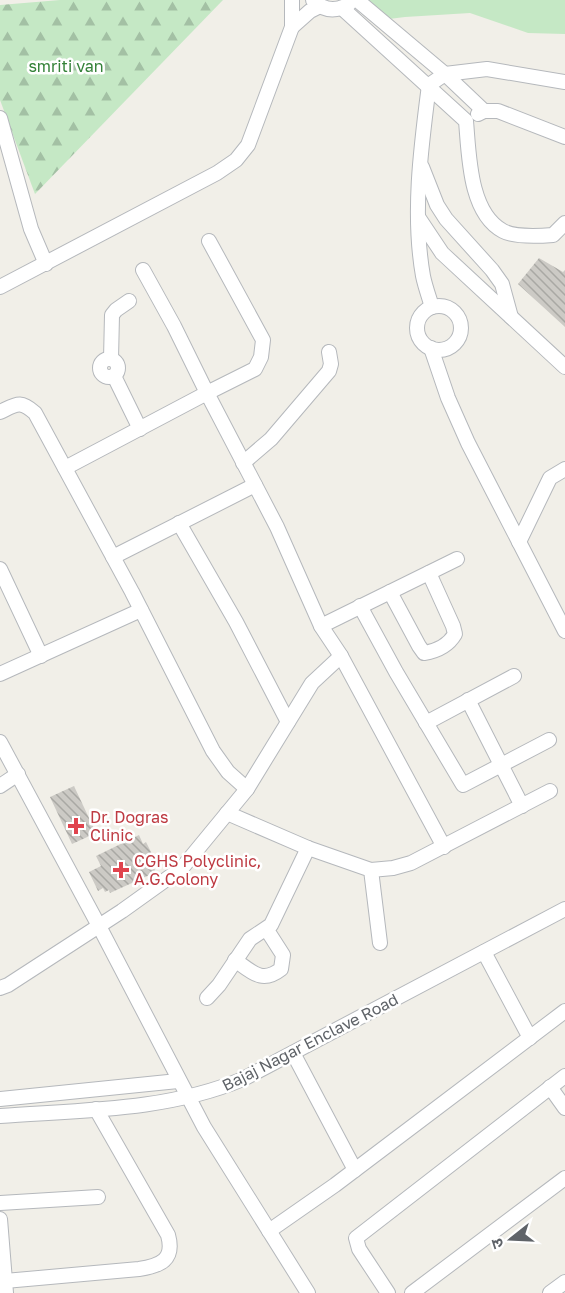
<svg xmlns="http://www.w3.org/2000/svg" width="565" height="1293" font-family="'Golos Text','Noto Sans Devanagari',sans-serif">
<defs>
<pattern id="forest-firs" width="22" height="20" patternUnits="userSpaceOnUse" patternTransform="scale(1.5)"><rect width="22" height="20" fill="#c5e8c5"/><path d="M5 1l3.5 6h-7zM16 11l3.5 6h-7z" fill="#a3c0a4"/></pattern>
<pattern id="building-back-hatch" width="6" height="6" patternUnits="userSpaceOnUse" patternTransform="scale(1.5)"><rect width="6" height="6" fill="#cccac5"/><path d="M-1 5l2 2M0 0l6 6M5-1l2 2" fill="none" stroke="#a9a8a4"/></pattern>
</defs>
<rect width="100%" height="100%" fill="#f1efe8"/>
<polygon fill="#c5e8c5" points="368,0 565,0 565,34 528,33 470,13 405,17 389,19 369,2"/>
<polygon fill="url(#forest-firs)" points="60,0 223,0 35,194 0,100 0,5"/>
<g fill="url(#building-back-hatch)">
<polygon points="539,258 563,272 565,270 565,327 518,284"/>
<polygon points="74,786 96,833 72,844 50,797"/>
<polygon points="139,835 143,844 146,842 155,860 151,862 156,872 110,893 109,890 105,892 103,888 98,891 89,872 101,866 96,856"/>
</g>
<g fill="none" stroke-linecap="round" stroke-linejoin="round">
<g stroke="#b5b8bc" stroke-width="16">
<g id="minor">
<path d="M313,0c11,11 23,12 36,4"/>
<polyline points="357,0 445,74 484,111"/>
<path d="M342,8l124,113c3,33 3,92 37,110 11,6 37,5 50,4l12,-12"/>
<polyline points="292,27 310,11 320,6"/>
<polyline points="478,114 484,111 498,111 565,137"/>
<polyline points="0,118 31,229 46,264"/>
<polyline points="422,167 437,205 446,219 492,270 502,284 511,317"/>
<polyline points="418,217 442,253 565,367"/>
<polyline points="143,270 174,326 207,393 255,369 261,357 263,340 209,241"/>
<polyline points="0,287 217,173 236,160 248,145 292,27 292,0"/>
<circle cx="439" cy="328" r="22"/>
<path d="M432,307c-3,-10 -7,-21 -9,-31 -11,-62 -2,-129 6,-191l16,-11 42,-5 78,13"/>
<polyline points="431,348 448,398 468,443 565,631"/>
<circle cx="109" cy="368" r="9"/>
<polyline points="111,359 112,315 116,310 129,301"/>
<polyline points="114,376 140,429"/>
<path d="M0,412c17,-8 20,-12 35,1l97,179 81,159 15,21 19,17"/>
<polyline points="243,463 271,439 329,371 331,364 329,352"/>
<polyline points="65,468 207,393 277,527 321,626 341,656 444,847"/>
<polyline points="179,523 236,622 288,722"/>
<polyline points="519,542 550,478 565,469"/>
<polyline points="113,557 255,485"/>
<polyline points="0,569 41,656"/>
<path d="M390,592l29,54 5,7c13,-2 24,-7 31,-19l-2,-8 -24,-53"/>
<polyline points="360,606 396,672 463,785 549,740"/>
<polyline points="321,626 457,559"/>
<polyline points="0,674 141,610"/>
<polyline points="468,700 522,806"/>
<polyline points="426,723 514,676"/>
<polyline points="0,742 99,926 204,1127 308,1293"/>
<polyline points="0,786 18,774"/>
<polyline points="227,813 308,848 371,870 380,943"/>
<polyline points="371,870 393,868 411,863 550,791"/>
<polyline points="484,952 530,1038"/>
<path d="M235,960c17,12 27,24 46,9l2,-14 -16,-25"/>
<polyline points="0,988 8,985 122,911 182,868 247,789 312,683 341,656"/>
<polyline points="207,998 219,985 250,939 271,925 308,848"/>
<polyline points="293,1053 355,1170"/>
<polyline points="550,1087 565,1108"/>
<polyline points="0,1099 178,1081"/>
<path d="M0,1116c81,-6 167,-5 243,-37l322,-170"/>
<polyline points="0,1203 98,1197"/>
<polyline points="0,1219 6,1293"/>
<polyline points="269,1231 335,1185 565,1011"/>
<path d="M5,1281l134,-12c21,-3 36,-9 29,-34l-72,-126"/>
<polyline points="388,1293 359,1249 356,1238 565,1076"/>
<polyline points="412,1293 565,1178"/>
<polyline points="550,1293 565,1282"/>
</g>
</g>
<use href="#minor" stroke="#fff" stroke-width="14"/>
</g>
<g fill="#e0444e" stroke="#fff" stroke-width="2">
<path d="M73 817h6v6h6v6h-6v6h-6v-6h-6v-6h6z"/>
<path d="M118 861h6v6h6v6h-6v6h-6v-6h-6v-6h6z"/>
</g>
<g text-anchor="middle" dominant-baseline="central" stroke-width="5" stroke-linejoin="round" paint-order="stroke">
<g font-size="16" fill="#348238" stroke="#fff">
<text x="66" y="66">smriti van</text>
</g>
<g font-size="16" fill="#be3a42" stroke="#fff" text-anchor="start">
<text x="90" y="817">Dr. Dogras<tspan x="90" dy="18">Clinic</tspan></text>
<text x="134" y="861">CGHS Polyclinic,<tspan x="134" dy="18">A.G.Colony</tspan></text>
</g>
<g font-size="16" fill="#5f6368" stroke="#fff">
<text transform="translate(310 1042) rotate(-27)">Bajaj Nagar Enclave Road</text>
</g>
</g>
<g transform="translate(511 1239) rotate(252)" stroke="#ffffff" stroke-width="4.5" paint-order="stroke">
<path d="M0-4.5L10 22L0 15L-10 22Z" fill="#5f6368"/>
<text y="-9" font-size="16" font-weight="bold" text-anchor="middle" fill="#5f6368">उ</text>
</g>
</svg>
